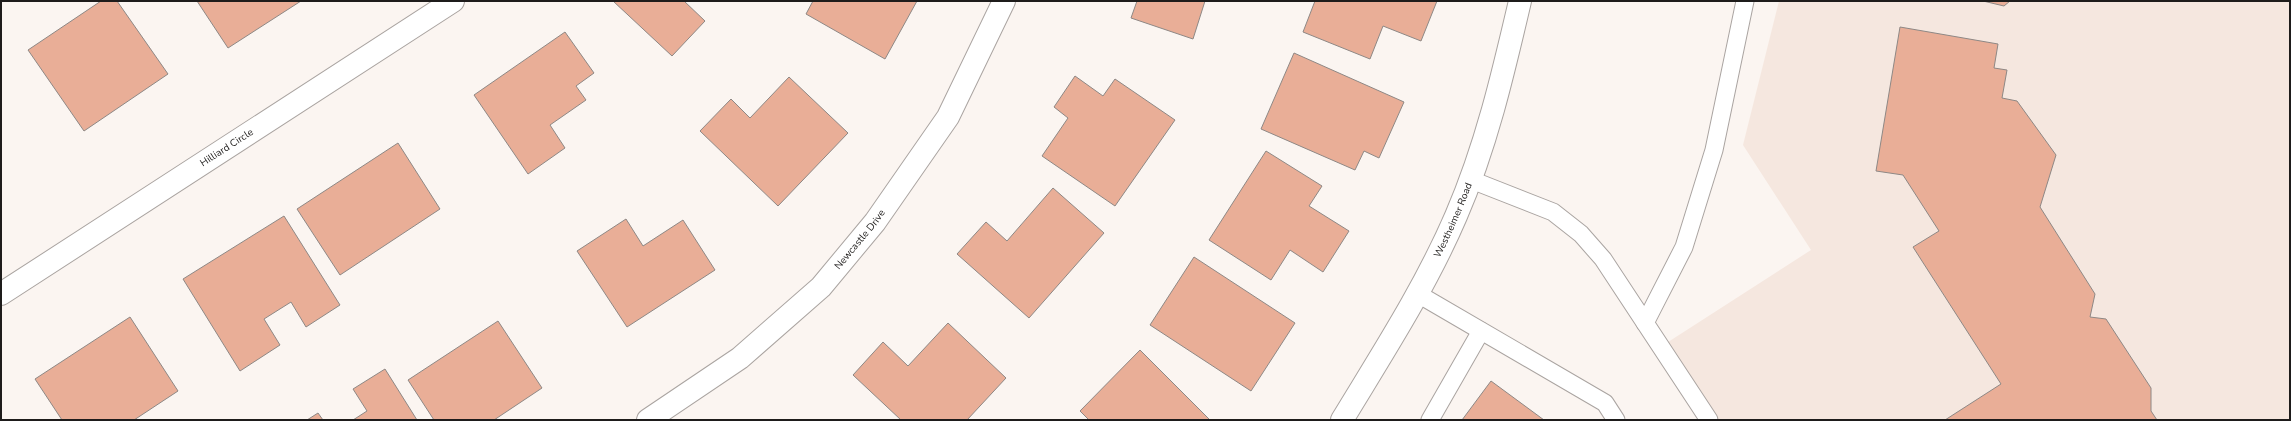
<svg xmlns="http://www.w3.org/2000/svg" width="2291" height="421" font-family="'Nunito Sans',sans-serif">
<rect width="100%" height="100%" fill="#fbf5f1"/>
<polygon fill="#f5e7df" points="1779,1 2290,1 2290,420 1714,420 1665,344 1811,250 1743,145"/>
<g fill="#e9ae97" stroke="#8e8885">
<polygon points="101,1 117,1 168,74 84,131 28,50"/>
<polygon points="197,1 301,1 228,48"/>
<polygon points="613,1 684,1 705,21 672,56"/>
<polygon points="813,1 917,1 885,59 806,14"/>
<polygon points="1137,1 1205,1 1193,39 1131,18"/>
<polygon points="1315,1 1437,1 1421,41 1383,26 1370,59 1303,32"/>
<polygon points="1983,1 2010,1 2004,6"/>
<polygon points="1900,27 1998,44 1994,68 2007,70 2002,98 2017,101 2056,155 2040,207 2095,294 2090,317 2106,319 2151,388 2151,411 2157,420 1945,420 2001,384 1913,247 1939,231 1903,175 1876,171"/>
<polygon points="565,32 594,73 576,86 586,100 550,125 565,148 528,174 474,95"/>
<polygon points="1294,53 1404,102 1379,158 1364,151 1355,170 1261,129"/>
<polygon points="1075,76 1103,96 1115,79 1175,120 1115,206 1042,156 1068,118 1054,107"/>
<polygon points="789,77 848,133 778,206 700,131 731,99 750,118"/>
<polygon points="398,143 440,209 340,275 297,209"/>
<polygon points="1266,151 1322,186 1309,206 1349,231 1323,272 1290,250 1271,280 1209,240"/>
<polygon points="1053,188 1104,233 1029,318 957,254 986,222 1007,241"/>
<polygon points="284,216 340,305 306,327 291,302 264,319 280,345 240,371 183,279"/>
<polygon points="626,219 643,246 683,220 715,270 627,327 577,251"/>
<polygon points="1194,257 1295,323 1251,391 1150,325"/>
<polygon points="130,317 178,391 134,420 62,420 35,379"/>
<polygon points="498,321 542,388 494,420 434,420 408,380"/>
<polygon points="948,323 1006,378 967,420 901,420 853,375 883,342 908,366"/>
<polygon points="1140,350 1210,420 1089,420 1080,411"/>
<polygon points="385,369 417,420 353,420 367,411 353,389"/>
<polygon points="1491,381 1544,420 1462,420"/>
<polygon points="318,413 323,420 307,420"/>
</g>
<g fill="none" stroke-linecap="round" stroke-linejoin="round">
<g stroke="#aaa4a1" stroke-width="19">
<g id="service">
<polyline points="1469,179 1553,212 1581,234 1603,259 1709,420"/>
<polyline points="1418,294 1605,403 1616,420"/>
<polyline points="1645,323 1684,247 1714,150 1745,1"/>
<polyline points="1430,420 1481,331"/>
</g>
</g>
<g stroke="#aaa4a1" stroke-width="24">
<g id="minor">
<path id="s1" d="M1,294l452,-293"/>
<path id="s2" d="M648,420l92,-62 81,-71 54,-65 73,-105 56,-116"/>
<path id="s3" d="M1342,420c40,-66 83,-132 114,-204 30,-69 47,-142 64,-215"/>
</g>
</g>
<use href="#service" stroke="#fff" stroke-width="17"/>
<use href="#minor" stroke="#fff" stroke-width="22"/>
</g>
<g text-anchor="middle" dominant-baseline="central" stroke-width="3" stroke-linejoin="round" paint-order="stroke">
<g font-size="10" fill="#1e1c1b" stroke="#fff">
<text stroke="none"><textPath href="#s1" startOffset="269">Hilliard Circle</textPath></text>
<text stroke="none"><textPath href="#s3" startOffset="229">Westheimer Road</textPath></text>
<text stroke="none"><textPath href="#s2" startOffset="280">Newcastle Drive</textPath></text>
</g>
</g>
<rect width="2291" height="421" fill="none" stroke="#1e1c1b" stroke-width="4"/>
</svg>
